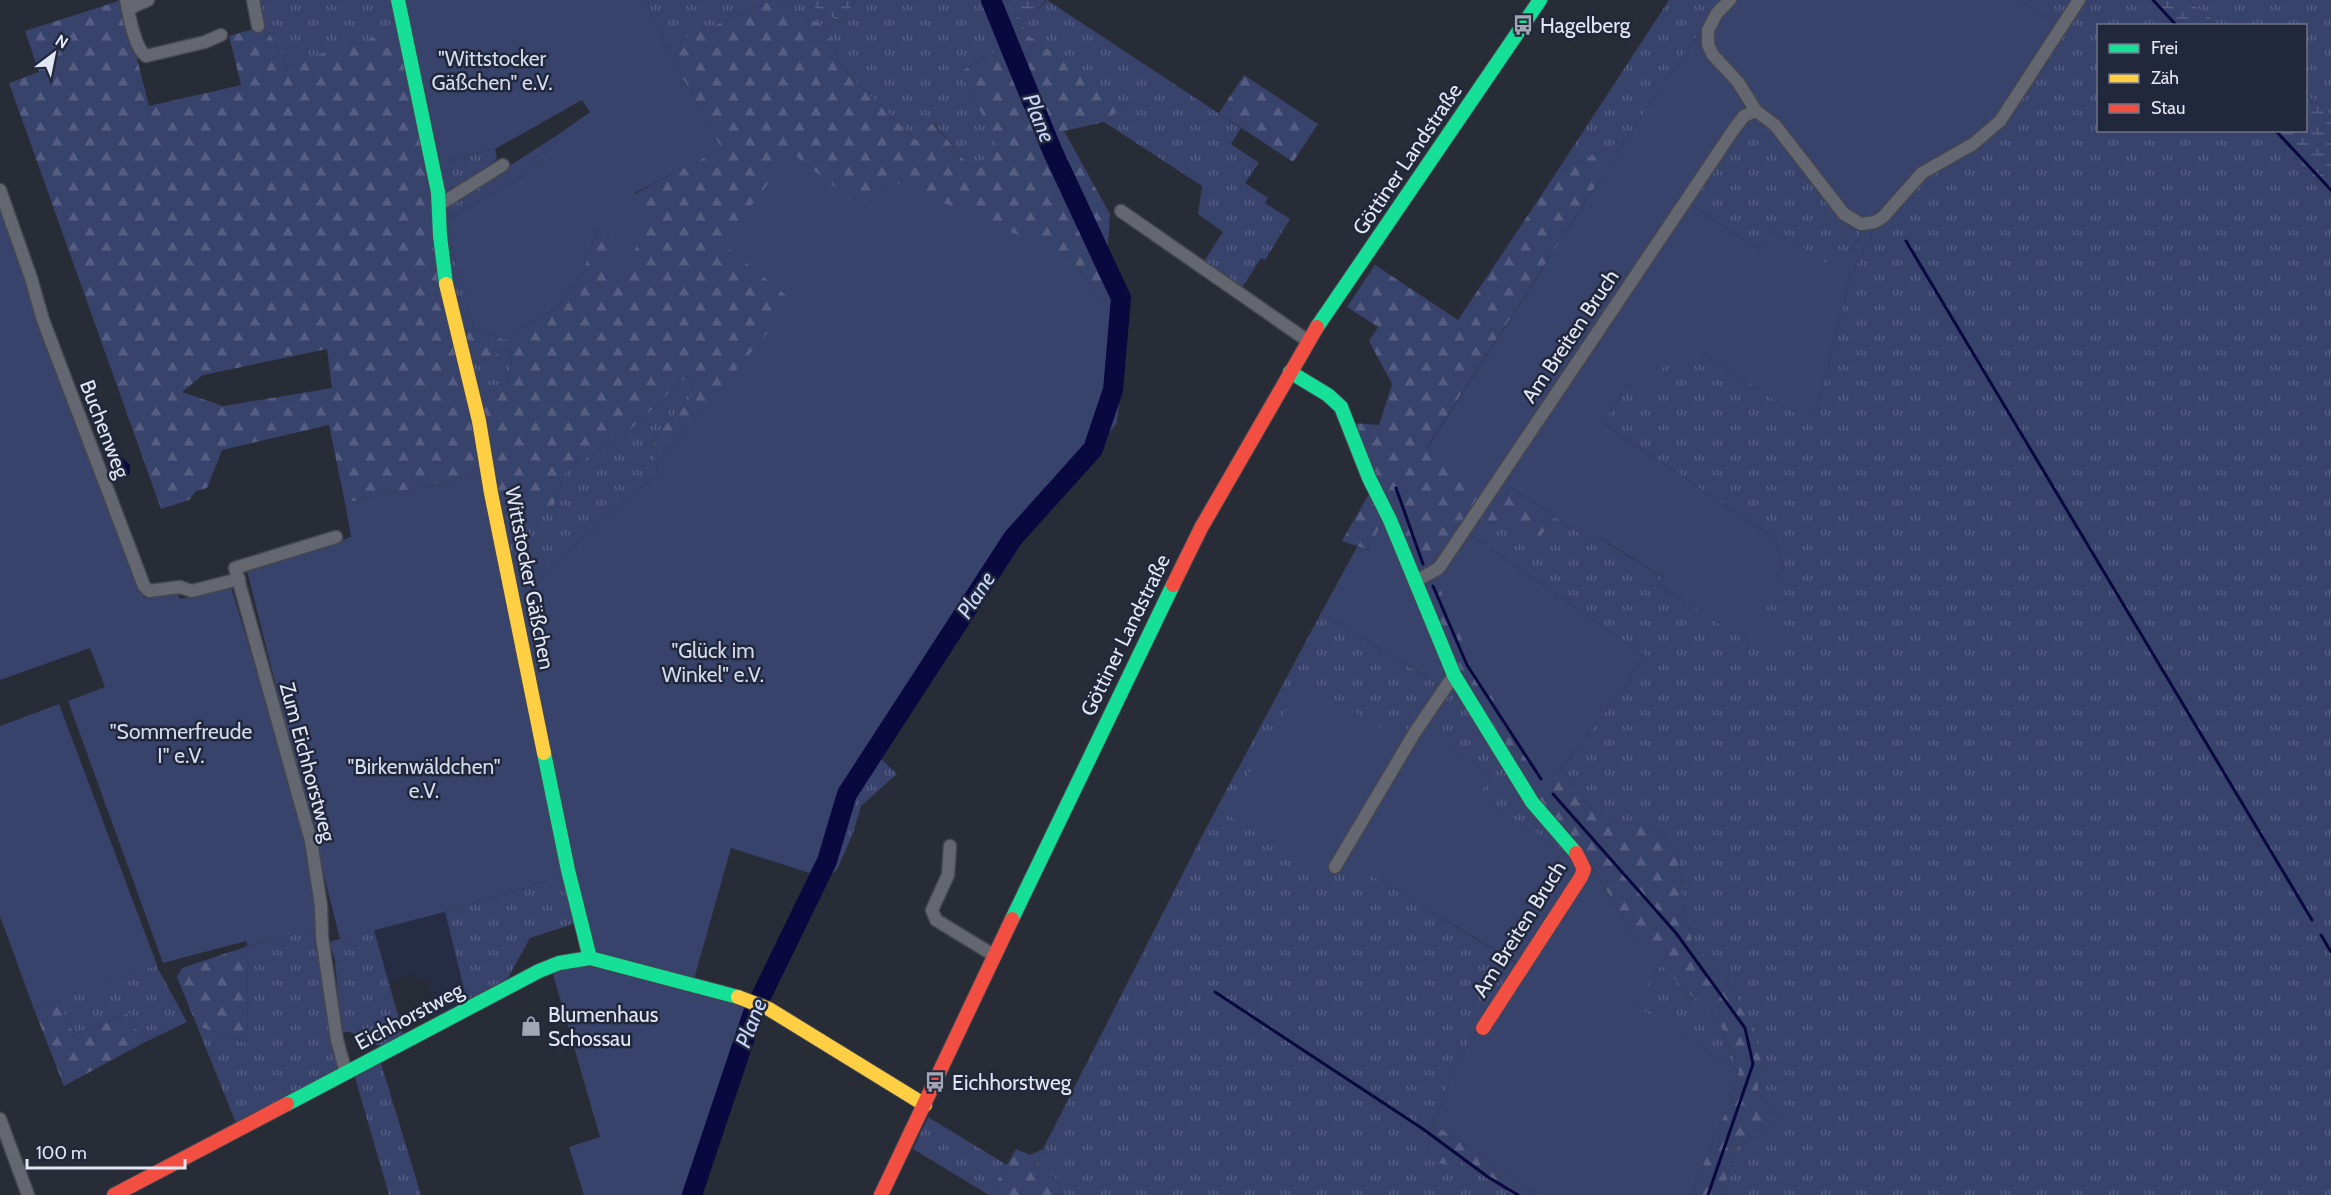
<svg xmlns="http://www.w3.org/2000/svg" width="2331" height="1195" font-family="Cabin,sans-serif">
<defs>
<pattern id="grass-tufts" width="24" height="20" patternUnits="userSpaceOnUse" patternTransform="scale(1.5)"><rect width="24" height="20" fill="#38436c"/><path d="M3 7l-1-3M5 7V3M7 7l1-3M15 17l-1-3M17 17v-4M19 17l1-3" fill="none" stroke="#555e82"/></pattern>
<pattern id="forest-firs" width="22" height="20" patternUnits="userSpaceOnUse" patternTransform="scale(1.5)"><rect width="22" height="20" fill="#38436c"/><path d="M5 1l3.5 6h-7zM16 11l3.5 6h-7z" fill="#555e82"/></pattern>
<pattern id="wetland-marsh" width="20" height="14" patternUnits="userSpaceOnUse" patternTransform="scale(1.5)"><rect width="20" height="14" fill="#38436c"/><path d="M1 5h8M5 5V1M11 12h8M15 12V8" fill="none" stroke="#555e82"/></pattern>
</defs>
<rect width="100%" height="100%" fill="#282c36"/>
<polygon fill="#252c44" points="445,912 467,1001 435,1017 428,980 419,981 415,974 389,982 374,930"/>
<g fill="url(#grass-tufts)">
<polygon points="259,0 393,0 404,44 387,49 381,35 340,51 335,49 286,68 282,53 264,26"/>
<polygon points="645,0 772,0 666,47"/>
<polygon points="778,0 802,0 842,23 855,0 1008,0 1022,31 1032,16 1047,0 1241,128 1231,144 1259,163 1245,183 1268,198 1265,203 1290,219 1265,260 1261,258 1242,288 1204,261 1223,232 1198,214 1202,186 1104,122 1126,105 1003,47 960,72 999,147 972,169 934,123 916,140 841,67 826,27"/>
<polygon points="1669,0 1722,0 1626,139 1556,173"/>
<polygon points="2020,0 2075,0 2059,25"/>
<polygon points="2083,0 2151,0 2175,25 2098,26 2098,130 2271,131 2331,196 2331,1195 1722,1195 1736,1147 1780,1120 1758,1092 1761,1062 1731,985 1693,943 1682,904 1679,856 1654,827 1612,821 1590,808 1562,767 1628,683 1633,670 1645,655 1459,527 1499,521 1535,544 1554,516 1592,541 1601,539 1663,578 1658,585 1751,643 1783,567 1775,539 1603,423 1628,384 1670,357 1701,352 1807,420 1820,398 1850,278 1874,230"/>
<polygon points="2187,0 2331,0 2331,115 2306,94 2306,26 2219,25"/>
<polygon points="1747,121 1757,121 1768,126 1846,224 1857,229 1861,236 1847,254 1827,264 1773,228 1758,249 1690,204"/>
<polygon points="556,136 558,140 534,168 521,169 525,175 443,221 447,206"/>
<polygon points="495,149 497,158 490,167 447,194 443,192 440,163"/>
<polygon points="448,229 474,328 461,333 443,240"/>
<polygon points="1121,294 1130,296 1117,423 1014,550 948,643 878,756 897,774 861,806 853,833 837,870 825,879 813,874 834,804 939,638 1019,520 1074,463 1085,447 1105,389 1112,310"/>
<polygon points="512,348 508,385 475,386 469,364"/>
<polygon points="687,376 694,394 654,437 656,464 659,475 645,484 518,597 497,507 517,498 554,505 566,471 629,431"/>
<polygon points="1321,613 1440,685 1448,671 1592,868 1477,797 1491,775 1414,727 1332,879 1345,859 1519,965 1454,1066 1434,1124 1426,1134 1457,1159 1513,1195 1060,1195 1058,1180 1036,1165 1043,1149 1204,832"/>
<polygon points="564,876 576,923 530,938 508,978 467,1001 445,912"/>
<polygon points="374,930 404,1037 379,1046 350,1032 341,1032 335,960 329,942"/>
<polygon points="310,931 317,936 323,994 338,1069 243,1123 235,1121 197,1026 247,1043 248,946"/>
<polygon points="1661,963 1686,992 1702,1002 1719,1022 1739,1071 1635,1006"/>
<polygon points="156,965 187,1022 143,1043 129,1013 74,1035 58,1000"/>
<polygon points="380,1060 421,1195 389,1195 354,1074"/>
<polygon points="928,1117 1007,1165 989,1195 913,1149"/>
</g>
<g fill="url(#forest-firs)" fill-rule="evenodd">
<path d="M122,0l27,106 92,-21 -12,-49 35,-10 18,27 4,15 49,-20 5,3 42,-17 5,14 17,-4 78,430 -137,29 -16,-78 -107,25 -15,38 -11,3 -7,9 -28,9 -152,-426 30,-11 -14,-41zM327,349l5,39 -109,18 -41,-14 21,-17z"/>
<polygon points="772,0 778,0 826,27 841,67 916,140 933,123 972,169 999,147 960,72 1003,47 1022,31 1126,105 1104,122 1064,131 1110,214 1107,258 1121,294 1112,310 1069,257 883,187 795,302 656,464 654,437 694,394 687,376 629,431 566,471 554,505 523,512 516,498 497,507 475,386 508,385 512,348 469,364 461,333 474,328 505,340 527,324 558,307 582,274 598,227 606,223 616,279 635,194 721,148 666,47"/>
<polygon points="1244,75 1318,124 1293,162 1219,113"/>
<polygon points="1626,139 1427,447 1503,497 1510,487 1554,516 1535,545 1499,521 1459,527 1430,565 1545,782 1562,767 1590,808 1612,821 1654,827 1679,856 1682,904 1693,943 1731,985 1754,1028 1761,1062 1758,1092 1780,1120 1736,1147 1722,1195 1690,1195 1730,1102 1739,1071 1719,1022 1702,1002 1686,992 1627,927 1597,873 1540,805 1456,673 1385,518 1368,550 1342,541 1369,494 1353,423 1379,425 1392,384 1369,341 1378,327 1347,307 1375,265 1458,320 1556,173"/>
<polygon points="248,946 247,1043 197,1026 177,977 182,968"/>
<polygon points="58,1000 74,1035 129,1013 143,1043 64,1086 34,1009"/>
<polygon points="1434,1124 1507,1173 1539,1195 1513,1195 1457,1159 1450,1165 1436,1163 1426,1134"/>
<polygon points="1016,1149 1030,1155 1043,1149 1036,1165 1058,1180 1060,1195 989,1195"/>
</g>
<g fill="url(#wetland-marsh)">
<polygon points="802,0 855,0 842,23"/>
<polygon points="1008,0 1046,0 1032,16 1022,31"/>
<polygon points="2151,0 2187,0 2219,25 2175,25"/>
<polygon points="2306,94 2331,115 2331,196 2271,131 2306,130"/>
</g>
<g fill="#38436c" fill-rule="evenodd">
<polygon points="402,0 645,0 666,47 722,149 635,193 651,225 615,280 606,224 598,227 582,274 558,307 527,324 505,340 474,328 448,230 443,221 525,175 521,169 530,162 535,167 558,140 556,136 590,112 582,100 495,149 440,163"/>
<path d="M1722,0h298l39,25 -51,92 -80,57 -14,12 -34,41 -6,3 -24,48 -30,120 -13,23 -106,-69 -5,6 -5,-3 -7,10 -14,-8 -25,38 -17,-11 -25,39 172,116 8,28 -19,48 22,16 -4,24 -5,2 -42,-23 -78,-50 5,-7 -60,-38 -10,2 -82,-54 -7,10 -76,-49 199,-309zM1748,121h9l11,5 78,98 11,5 4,7 -13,17 -7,-4 -14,14 -54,-35 -15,21 -68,-45z"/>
<polygon points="792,153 864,210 883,187 897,183 1069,257 1112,310 1105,389 1085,447 1074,463 1019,520 939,638 834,804 813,874 731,848 694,979 594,955 518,597 645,484 659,475 656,464 794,302 722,243"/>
<polygon points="0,197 28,273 25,279 144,598 177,591 180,599 231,587 305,831 311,870 317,936 310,931 248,946 246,941 163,963 68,701 105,687 90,648 0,680"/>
<polygon points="482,474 564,876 445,912 340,939 247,571 351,537 345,503"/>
<polygon points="1385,518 1448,671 1440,685 1321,613 1357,547 1368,550"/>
<polygon points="1459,527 1645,655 1633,670 1628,683 1562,767 1545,783 1474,667 1430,565"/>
<polygon points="1303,681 1404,742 1414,726 1491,775 1478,797 1592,868 1597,873 1627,927 1661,963 1636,1006 1739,1071 1730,1102 1690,1195 1539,1195 1434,1124 1454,1066 1519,964 1345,860 1332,880 1225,813"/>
<polygon points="59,704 157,965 34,1009 0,916 0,726"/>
<polygon points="586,965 758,1010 694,1195 584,1195 569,1147 600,1137 552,971"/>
</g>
<polygon fill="#09083f" points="120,456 130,465 130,473 127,477 118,476 115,461"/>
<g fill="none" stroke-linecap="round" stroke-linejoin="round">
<g stroke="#09083f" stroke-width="3">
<polyline points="2153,0 2177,26"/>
<polyline points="2275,130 2331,190"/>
<polyline points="1906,241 2312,920"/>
<polyline points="1396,488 1423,564"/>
<polyline points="1433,586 1467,665 1541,779"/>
<polyline points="1553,794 1676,933 1745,1028 1753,1064 1708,1195"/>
<polyline points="2321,935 2331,952"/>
<polyline points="1215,992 1423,1129 1488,1177 1518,1195"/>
</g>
<polyline stroke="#09083f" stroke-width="20" points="692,1195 753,1013 827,861 847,794 1013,538 1093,449 1113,390 1121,298 1052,150 991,0"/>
<g stroke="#444750" stroke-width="15">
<g id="street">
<path d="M126,0c3,14 8,48 20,56l59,-14 16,-7"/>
<polyline points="253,0 258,26"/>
<polyline points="1730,0 1717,13 1708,30 1708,45 1713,55 1738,82 1756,111 1775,125 1844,214 1861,224 1875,222 1883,217 1922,173 1973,144 2000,121 2079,0"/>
<polyline points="128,9 148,0"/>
<polyline points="0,190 31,278 43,320 144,586 149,591 180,587 192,591 239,579"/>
<polyline points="439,205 503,165"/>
<polyline points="1121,211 1308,341"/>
<polyline points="336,537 235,568 311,841 321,906 322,937 337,1040 346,1073"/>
<polyline points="1416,581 1439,568 1734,129 1744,116 1756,111"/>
<polyline points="950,846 948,875 932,910 936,920 995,956"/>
<polyline points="1335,867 1415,732 1454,675"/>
<polyline points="0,1119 28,1195"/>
</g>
</g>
<g stroke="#444750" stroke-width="16">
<g id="fast">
<polyline points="398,0 438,192 440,236 446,284"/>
<polyline points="1317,327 1540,0"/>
<polyline points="1290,372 1328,395 1341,407 1369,478 1390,520 1454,675 1532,802 1576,853"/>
<polyline points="544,753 568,870 590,958"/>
<polyline points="1012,919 1173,585"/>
<polyline points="287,1104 539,971 559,963 590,958 738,997"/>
</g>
</g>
<g stroke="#444750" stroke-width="16">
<g id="slow">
<polyline points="446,284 479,421 491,493 544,753"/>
<polyline points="738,997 769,1009 925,1105"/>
</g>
</g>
<g stroke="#444750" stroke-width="16">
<g id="jam">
<polyline points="1173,585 1201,528 1317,327"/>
<polyline points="1483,1028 1581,877 1584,869 1576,853"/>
<polyline points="114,1195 287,1104"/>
<polyline points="881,1195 1012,919"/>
</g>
</g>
<use href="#street" stroke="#646770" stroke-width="12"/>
<use href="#fast" stroke="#16e098" stroke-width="14"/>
<use href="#slow" stroke="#ffcf43" stroke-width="14"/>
<use href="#jam" stroke="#f24e42" stroke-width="14"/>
</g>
<defs>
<g id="bus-bare" transform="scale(1.62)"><path d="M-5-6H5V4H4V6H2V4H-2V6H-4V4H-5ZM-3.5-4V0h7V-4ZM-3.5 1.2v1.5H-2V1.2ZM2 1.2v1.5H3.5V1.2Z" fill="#a2a6b2" stroke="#22283c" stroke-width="2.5" paint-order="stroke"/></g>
<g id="shop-bare" transform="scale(1.62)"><path d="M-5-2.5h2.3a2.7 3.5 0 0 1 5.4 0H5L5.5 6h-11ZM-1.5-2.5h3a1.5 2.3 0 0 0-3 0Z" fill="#a2a6b2" stroke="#22283c" stroke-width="2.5" paint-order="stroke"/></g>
</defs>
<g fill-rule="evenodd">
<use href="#bus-bare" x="1523" y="25"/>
<use href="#shop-bare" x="531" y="1026"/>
<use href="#bus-bare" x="935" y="1082"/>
</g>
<g text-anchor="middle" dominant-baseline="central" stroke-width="5" stroke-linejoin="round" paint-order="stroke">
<g font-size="21" fill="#e3e7f5" stroke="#22283c" text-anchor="start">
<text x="1540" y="25">Hagelberg</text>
<text x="548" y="1014">Blumenhaus<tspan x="548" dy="24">Schossau</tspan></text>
<text x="952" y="1082">Eichhorstweg</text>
</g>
<g font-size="21" fill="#d4dbee" stroke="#22283c">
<text x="492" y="58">"Wittstocker<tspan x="492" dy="24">Gäßchen" e.V.</tspan></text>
<text x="713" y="650">"Glück im<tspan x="713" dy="24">Winkel" e.V.</tspan></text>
<text x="181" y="731">"Sommerfreude<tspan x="181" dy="24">I" e.V.</tspan></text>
<text x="424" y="766">"Birkenwäldchen"<tspan x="424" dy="24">e.V.</tspan></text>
</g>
<g font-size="21" fill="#e3e7f5" stroke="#22283c">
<text transform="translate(1407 159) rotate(-56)">Göttiner Landstraße</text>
<text transform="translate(1570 336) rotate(-56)">Am Breiten Bruch</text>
<text transform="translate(105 429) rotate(69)">Buchenweg</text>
<text transform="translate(530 578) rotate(79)">Wittstocker Gäßchen</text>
<text transform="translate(1125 635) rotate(-64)">Göttiner Landstraße</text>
<text transform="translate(308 762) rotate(75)">Zum Eichhorstweg</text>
<text transform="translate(1519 929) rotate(-58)">Am Breiten Bruch</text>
<text transform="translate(409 1016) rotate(-28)">Eichhorstweg</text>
</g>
<g font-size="22" font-style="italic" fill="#c9d6fc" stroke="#22283c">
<text transform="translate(1039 118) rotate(68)">Plane</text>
<text transform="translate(976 595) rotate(-57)">Plane</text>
<text transform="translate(751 1023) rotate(-69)">Plane</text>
</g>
</g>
<rect x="2097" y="24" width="210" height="108" fill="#22283c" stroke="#6f7486" stroke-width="1.5"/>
<rect x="2109" y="44" width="30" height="9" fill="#16e098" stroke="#6f7486" stroke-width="1.5"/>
<text x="2151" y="54" font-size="18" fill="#e3e7f5">Frei</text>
<rect x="2109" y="74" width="30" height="9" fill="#ffcf43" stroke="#6f7486" stroke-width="1.5"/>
<text x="2151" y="84" font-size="18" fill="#e3e7f5">Zäh</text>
<rect x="2109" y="104" width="30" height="9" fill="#f24e42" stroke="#6f7486" stroke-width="1.5"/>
<text x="2151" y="114" font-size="18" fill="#e3e7f5">Stau</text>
<g transform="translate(54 54) rotate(32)" stroke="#22283c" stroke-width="4.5" paint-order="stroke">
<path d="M0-4.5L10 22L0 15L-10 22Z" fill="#e3e7f5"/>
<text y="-9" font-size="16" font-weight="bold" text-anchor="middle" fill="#e3e7f5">N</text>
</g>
<path d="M27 1159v9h158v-9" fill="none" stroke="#e3e7f5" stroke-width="3"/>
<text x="36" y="1159" font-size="18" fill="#e3e7f5" stroke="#22283c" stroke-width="4.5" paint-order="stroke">100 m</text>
</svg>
